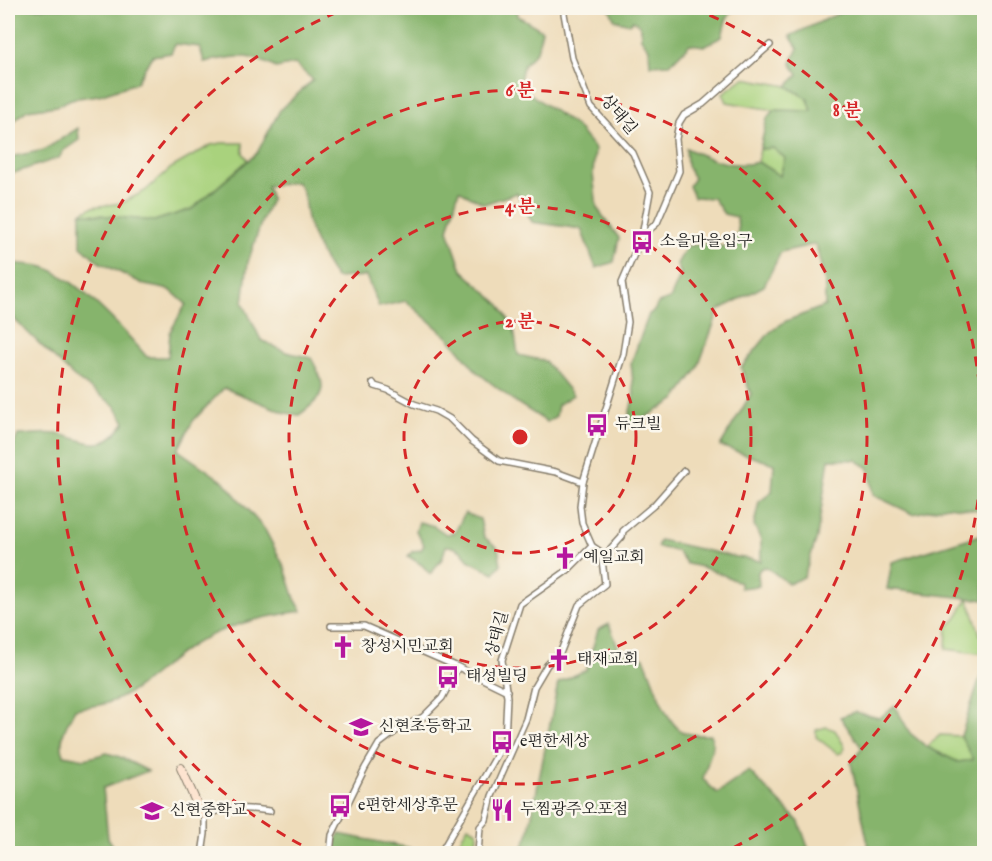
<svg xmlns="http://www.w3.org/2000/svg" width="992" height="861" font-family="'IM FELL English','Noto Serif KR',serif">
<rect width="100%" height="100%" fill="#fbf7ec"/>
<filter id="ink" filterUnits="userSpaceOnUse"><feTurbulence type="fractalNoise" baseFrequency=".0167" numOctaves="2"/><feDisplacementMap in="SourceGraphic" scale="12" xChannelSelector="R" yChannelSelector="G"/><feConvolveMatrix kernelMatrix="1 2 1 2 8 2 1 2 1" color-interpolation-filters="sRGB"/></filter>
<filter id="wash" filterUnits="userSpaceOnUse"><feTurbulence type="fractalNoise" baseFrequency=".008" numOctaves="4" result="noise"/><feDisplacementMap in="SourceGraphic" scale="24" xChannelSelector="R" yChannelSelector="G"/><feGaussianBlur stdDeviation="1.35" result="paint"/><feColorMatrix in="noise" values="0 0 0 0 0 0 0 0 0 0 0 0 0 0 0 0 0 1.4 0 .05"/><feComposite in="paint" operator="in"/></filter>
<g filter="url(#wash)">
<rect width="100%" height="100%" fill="#eedcba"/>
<g fill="#a9d27d" stroke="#62774c" stroke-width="1.5">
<polygon points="744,78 787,86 808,99 812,111 773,110 727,102 723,93"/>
<polygon points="222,143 243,143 243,153 248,160 192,209 154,221 81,213 92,207 122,203 145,191 171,168 211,145"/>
<polygon points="773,148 785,158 780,176 758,162 760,149"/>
<polygon points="968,598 984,646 984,654 946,649 947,627 956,619"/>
<polygon points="826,727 835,730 845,747 843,752 838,754 816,737 816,730"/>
<polygon points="940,735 961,736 974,760 958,762 927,747"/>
<polygon points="468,826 477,831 476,853 452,854"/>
</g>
<g fill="#86b46c" stroke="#516844" stroke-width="1.5">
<path d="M8,8h509l1,8 24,14 -5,21 -14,15 -4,20 58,41 18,22 -2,25 4,34 22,30 -5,24 -18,6 -15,-39 -49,-7 -15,-29 -33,11 -25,-14 -11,40 14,40 38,35 14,24 4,26 27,6 28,34 -15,10 -2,11 -9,6 -33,-21 -37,-29 -27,-33 -44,-38 -27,6 -13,-31 -30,2c-12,-15 -21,-36 -28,-55 -4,-13 -1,-32 -12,-41l-29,4 4,14 -9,20 -14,42 -5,41 18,37 25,12 25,6c17,30 15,37 -12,57l-13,-2 -62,-25 -31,33 -15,29 46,32 41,48 20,38 10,31 7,12c-37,5 -79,15 -111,35 -27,17 -53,48 -84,57 -10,3 -22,4 -32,6 -7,14 -18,30 -11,46l21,4 22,-6 13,4 28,14 -45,17 5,50 10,15h-110v-395l10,-23c13,0 27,-3 39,-1 32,6 44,22 68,-12l-11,-17 -40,-28 -58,-56 -8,-11v-49c10,5 24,2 36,6 31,10 81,64 103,90h21l2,-25 16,-28 -16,-14 -25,-5 -46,-23 -18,-16v-33l73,8 38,-12 65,-56 23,-43 33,-30 -18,-16 -19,4c-29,-17 -41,-11 -72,-6l-4,-15 -25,-3 -4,9 -19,3 -16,27 -37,12 -28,4 -14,7 -30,4 -14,12 -5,2z"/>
<polygon points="609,8 735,8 726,20 722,37 704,46 690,44 670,64 650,65 649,49 641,38 640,25 633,20 629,24 615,20"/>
<path d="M850,8h134v503l-36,-5 -35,8 -40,-19 -4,-27 -13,-8 -27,-1 -12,78 -13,40 -15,7 -23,-17 -5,1 -3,4 1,14 -19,2v-5c-17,-9 -33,-16 -53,-19l-10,-13 -20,-4 3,-7 71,16 30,5v-21l-7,-15 5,-23 13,-10 2,-28 -54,-18 31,-52 -10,-26 29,-36 16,-11 39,-15v-23l-9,-39 -35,8 -17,34 -45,24 -22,60 -22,30 -44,26 -2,-10 5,-23 -3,-30 18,-49 5,-3 4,-8 12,-4 11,-25 -4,-10 10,-18 23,-3 13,4 15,-14 -1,-16 -13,-3 -11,-16 -19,-1 -5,-11 5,-8 -7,-12 -1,-18c23,11 46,21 72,14l22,14 5,-18 -12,-10 -13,1 7,-31 6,-8 39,1 -4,-12 -21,-13 11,-11 -7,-12 7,-15 -8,-12z"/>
<polygon points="78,128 79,140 63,151 59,158 8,175 8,154 10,157 44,150"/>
<path d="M465,513l15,6 4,18 14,11 3,16 -7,9 -26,-13c-3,-8 -13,-14 -22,-14l-4,13 -12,15 -8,-9 -14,-9 5,-5 8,-1 3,-5 -8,-14 3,-9 15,4 12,8 8,-1c6,-7 6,-13 11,-20z"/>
<polygon points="984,528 984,600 887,589 892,562 980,535"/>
<path d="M609,624l11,28 24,6c9,19 20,64 39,74 10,4 18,3 28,3l2,10 -10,34 14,14 32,-22 50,51 11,31h-290l8,-18 30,-152 28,-13 12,-40z"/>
<polygon points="984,665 984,853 853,853 869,849 851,763 862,748 840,717 855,712 879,718 895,706 910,733 927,747 958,762 973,760 961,736"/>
<polygon points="339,834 410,848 414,853 335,853 334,845"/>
</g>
</g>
<g filter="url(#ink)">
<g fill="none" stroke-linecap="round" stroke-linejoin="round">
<g stroke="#857c6b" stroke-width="8">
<g id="street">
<polyline points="563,8 572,58 591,107 633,153 650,192 642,236"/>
<polyline points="373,383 375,386 388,390 414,404 436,411 450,419 472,441 499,461 556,472 583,482"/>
<polyline points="602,559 622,537 623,531 654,505 684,471"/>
<polyline points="331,626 364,626 458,667 507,691"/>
<path d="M202,854l3,-20v-19c22,-9 42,-7 65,-4"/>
<polyline points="330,854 332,835 365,768 379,744 396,731 423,717 442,698 458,667"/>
<polyline points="440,854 505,741 507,697 502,660 520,604 568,570 592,546 582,523 580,506 583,482 623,354 628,322 622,282 642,236 657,223 679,171 676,139 679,123 684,115 703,104 770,45"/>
<polyline points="478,854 480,827 486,820 492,796 526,719 534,687 547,665 561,651 579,605 605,584 601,552 592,546"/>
</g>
</g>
<g stroke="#857c6b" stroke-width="10">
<polyline id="secondary" points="181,768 200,811 205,815"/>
</g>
<use href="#street" stroke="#fff" stroke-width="5"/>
<use href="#secondary" stroke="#fde4d0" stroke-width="8"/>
</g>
</g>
<g fill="none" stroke="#d62828" stroke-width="3" stroke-dasharray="10 8">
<circle cx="520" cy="437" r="116"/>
<circle cx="520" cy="437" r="231"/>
<circle cx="520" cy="437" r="347"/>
<path d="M317 853A463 463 0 0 1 347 8M693 8A463 463 0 0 1 723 853"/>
</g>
<defs>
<g id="bus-bare" transform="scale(1.8)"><path d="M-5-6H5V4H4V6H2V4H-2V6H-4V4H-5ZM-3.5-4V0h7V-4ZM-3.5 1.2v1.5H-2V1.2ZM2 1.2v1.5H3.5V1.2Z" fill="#b5179e" stroke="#fbf7ec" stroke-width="2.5" paint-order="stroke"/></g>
<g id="church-bare" transform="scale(1.8)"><path d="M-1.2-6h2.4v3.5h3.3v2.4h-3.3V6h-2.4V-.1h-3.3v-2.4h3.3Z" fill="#b5179e" stroke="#fbf7ec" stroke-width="2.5" paint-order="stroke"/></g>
<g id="school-bare" transform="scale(1.8)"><path d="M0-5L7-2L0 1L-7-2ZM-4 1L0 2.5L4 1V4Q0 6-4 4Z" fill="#b5179e" stroke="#fbf7ec" stroke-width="2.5" paint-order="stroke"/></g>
<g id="restaurant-bare" transform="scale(1.8)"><path d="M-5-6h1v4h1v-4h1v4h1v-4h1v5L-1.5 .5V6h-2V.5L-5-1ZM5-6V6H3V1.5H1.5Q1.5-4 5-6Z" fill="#b5179e" stroke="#fbf7ec" stroke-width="2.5" paint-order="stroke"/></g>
</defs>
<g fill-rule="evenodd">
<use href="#bus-bare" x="642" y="242"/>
<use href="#bus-bare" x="597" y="425"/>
<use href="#church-bare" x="565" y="558"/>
<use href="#church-bare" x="343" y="647"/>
<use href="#church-bare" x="559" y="660"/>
<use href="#bus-bare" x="448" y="677"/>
<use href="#school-bare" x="361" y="727"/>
<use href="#bus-bare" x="502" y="742"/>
<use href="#bus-bare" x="340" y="806"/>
<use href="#restaurant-bare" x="502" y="810"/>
<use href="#school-bare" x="152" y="811"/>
</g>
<g text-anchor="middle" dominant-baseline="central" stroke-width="5" stroke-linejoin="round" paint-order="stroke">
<g font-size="16" fill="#1c1c1c" stroke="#fbf7ec">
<text transform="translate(618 115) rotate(50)">상태길</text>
<text transform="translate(498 634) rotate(-75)">상태길</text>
</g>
<g font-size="16" fill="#1c1c1c" stroke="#fbf7ec" text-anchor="start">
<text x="660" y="242">소을마을입구</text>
<text x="615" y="425">듀크빌</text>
<text x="583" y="558">예일교회</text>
<text x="361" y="647">창성시민교회</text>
<text x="577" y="660">태재교회</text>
<text x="466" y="677">태성빌딩</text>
<text x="379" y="727">신현초등학교</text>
<text x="520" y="742">e편한세상</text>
<text x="358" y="806">e편한세상후문</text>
<text x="520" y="810">두찜광주오포점</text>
<text x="170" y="811">신현중학교</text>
</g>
</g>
<circle cx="520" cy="437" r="9" fill="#d62828" stroke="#fbf7ec" stroke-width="3"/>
<g font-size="18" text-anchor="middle" font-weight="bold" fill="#d62828" stroke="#fbf7ec" stroke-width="5" stroke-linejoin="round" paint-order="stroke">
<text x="520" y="96">6 분</text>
<text x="847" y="116">8 분</text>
<text x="520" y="212">4 분</text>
<text x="520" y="327">2 분</text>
</g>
<rect width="992" height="861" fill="none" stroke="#fbf7ec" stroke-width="30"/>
</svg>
